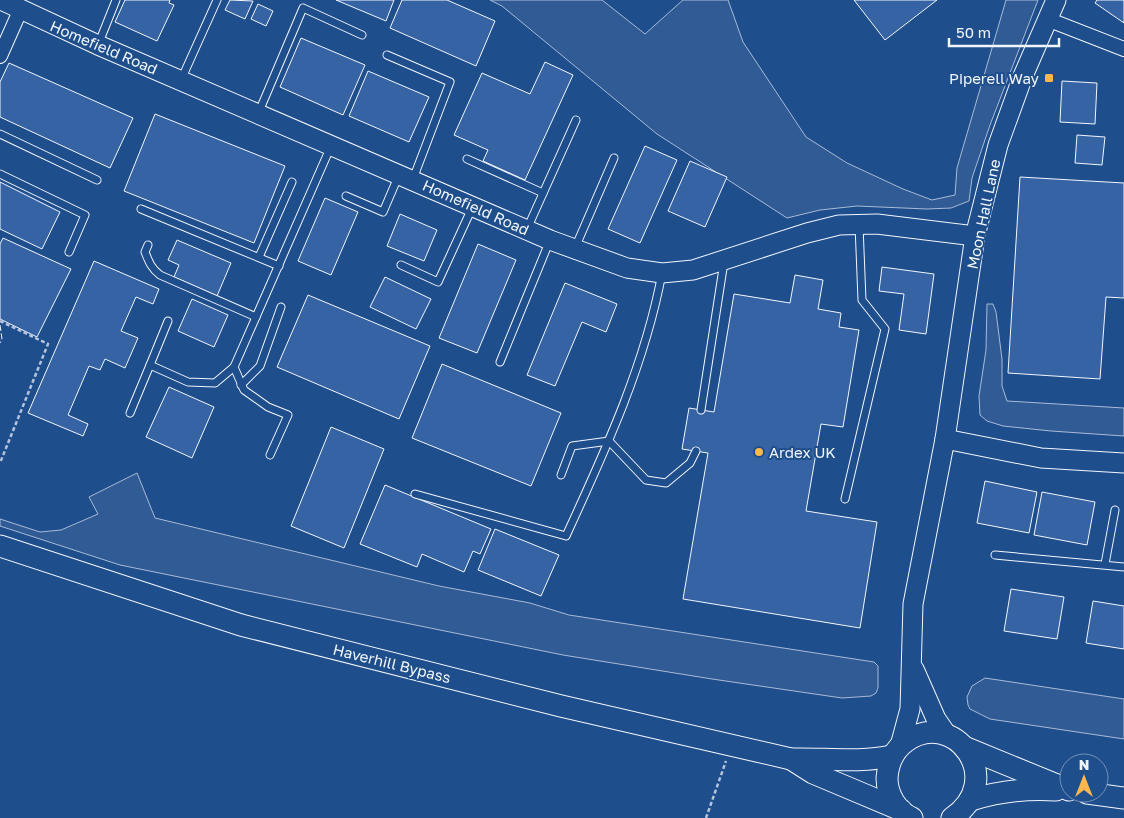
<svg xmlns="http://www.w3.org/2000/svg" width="1124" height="818" font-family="'Golos Text',sans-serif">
<rect width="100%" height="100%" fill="#1f4e8c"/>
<g fill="#305b95" stroke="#a8bbd7">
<polygon points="490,0 602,0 645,34 683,0 728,0 743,42 806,137 847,163 903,189 932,200 955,195 957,168 1006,0 1038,0 990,125 972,178 969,201 951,208 927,209 857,206 820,210 787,218 657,134 502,6"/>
<polygon points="987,304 993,304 996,312 1002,359 1002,386 1007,401 1124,408 1124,436 1051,431 1003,426 987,421 980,415 979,396 986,350"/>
<polygon points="137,473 155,518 439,586 530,603 569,615 874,662 878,666 878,688 876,693 871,696 842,698 712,679 563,655 120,565 0,526 0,519 40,532 61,530 98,514 89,497"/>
<polygon points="985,678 1124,699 1124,739 990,719 970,709 968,705 967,697 972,686"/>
</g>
<g fill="#3563a3" stroke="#f2f6ff">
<polygon points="125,0 170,0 169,3 174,5 157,41 115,22"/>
<polygon points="230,0 253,1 245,19 225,10"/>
<polygon points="336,0 394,0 386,21"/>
<polygon points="402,0 447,0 495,21 476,66 390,28"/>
<polygon points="854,0 937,0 885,40"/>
<polygon points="1097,0 1124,0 1124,23 1095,3"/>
<polygon points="258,4 273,11 266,26 251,19"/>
<polygon points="301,38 365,65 343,115 280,87"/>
<polygon points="545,62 573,75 525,180 483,161 488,150 454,135 482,73 530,94"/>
<polygon points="9,63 133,118 110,168 0,117 0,82"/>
<polygon points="368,71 429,97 409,142 349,116"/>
<polygon points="1062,81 1097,83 1095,124 1060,122"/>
<polygon points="155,114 285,166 254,243 124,191"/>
<polygon points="1077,135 1105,137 1102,165 1075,163"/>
<polygon points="645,146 677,160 640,243 608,229"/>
<polygon points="690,161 727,177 705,227 668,211"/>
<polygon points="1020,177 1124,183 1124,298 1106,297 1100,379 1008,373"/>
<polygon points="0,182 60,212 42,249 0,229"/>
<polygon points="325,198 358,212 331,275 298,261"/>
<polygon points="400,214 437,230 424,261 387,246"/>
<polygon points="3,238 71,269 37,337 0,319 0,244"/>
<polygon points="177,240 231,263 217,296 174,277 179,265 168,260"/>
<polygon points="478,244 516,260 477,353 439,338"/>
<polygon points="94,261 159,289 153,304 136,297 121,331 138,338 125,368 105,359 100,370 89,366 68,415 88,424 83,436 28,413"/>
<polygon points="882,267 934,274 926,334 899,330 904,294 879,291"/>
<polygon points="795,275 823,280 818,309 841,313 839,327 859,330 843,427 821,424 806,511 877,522 860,628 683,599 708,453 682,449 689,408 714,412 734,294 790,303"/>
<polygon points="385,277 431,299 416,329 370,307"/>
<polygon points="565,283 617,304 606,332 582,322 555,386 527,375"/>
<polygon points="308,295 430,346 399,419 277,367"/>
<polygon points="192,299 228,315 214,347 178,331"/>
<polygon points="442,364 561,413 531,486 412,438"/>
<polygon points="169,387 214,407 192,458 146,437"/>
<polygon points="331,427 384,449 344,548 291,526"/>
<polygon points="985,481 1037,492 1029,533 977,523"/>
<polygon points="385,485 491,529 480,554 473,551 464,572 422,554 417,567 360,544"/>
<polygon points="1042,492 1095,502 1087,545 1034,535"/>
<polygon points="495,529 559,555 541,596 478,570"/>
<polygon points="1011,589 1064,597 1057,639 1004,631"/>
<polygon points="1093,601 1124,606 1124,649 1086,643"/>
</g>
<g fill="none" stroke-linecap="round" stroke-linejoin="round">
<g stroke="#f2f6ff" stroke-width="9">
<g id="lane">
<polyline points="98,45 116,0"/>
<polyline points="387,55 450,82 413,179"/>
<polyline points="181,80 217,0"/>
<polyline points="258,114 303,8 362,35"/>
<polyline points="0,134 97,180"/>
<polyline points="467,159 543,193"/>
<polyline points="0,174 85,215 69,252"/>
<polyline points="346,196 383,212 398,177"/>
<polyline points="141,209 279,266"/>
<polyline points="527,229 576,120"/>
<path d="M148,245l-3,7c4,10 6,16 15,23l96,42"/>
<polyline points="575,248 614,158"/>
<polyline points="259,257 292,182"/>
<polyline points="401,265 438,282 472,208"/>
<polyline points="168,321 150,365 188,382 215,383 234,367 331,146"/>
<polyline points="500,362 550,240"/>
<polyline points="234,367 244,390 268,407 288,415 270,455"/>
<polyline points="241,385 260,366 281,307"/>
<polyline points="701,410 724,262"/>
<polyline points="130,413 150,365"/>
<polyline points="609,441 646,480 666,483 690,463 696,451"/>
<polyline points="561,475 572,446 609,441"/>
<path d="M415,494l151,42c39,-85 79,-171 96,-263"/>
<polyline points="845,499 885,329 862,300 859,225"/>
<polyline points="995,555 1124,567"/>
<polyline points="1105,564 1115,510"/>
</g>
</g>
<g stroke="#f2f6ff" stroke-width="16">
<g id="street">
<polyline points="1047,19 1124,49"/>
<polyline points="0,56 20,11"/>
</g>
</g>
<g stroke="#f2f6ff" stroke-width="21">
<g id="secondary">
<polyline points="1,0 98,45 550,240 627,268 662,273 693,270 807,233 839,225 877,224 975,236"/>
<polyline points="945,439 1041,458 1124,463"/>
<polyline points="914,669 936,719 947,735"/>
<polyline points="900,746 910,709 913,604 945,439 975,236 998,145 1023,76 1056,0"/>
</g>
</g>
<g stroke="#f2f6ff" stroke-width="23">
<g id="primary">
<path d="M0,546l241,79 320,81 230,53c34,-1 67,4 101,-3"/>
<polyline points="964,747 1069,790"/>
<polyline points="791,759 813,773 901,810"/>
<polyline points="1087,793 1124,798"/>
<path d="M971,800c29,-9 55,-12 85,-10"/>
<path d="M912,818c-15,-7 -25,-23 -25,-40 1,-14 6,-27 18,-36 49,-36 103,38 47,76"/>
</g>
</g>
<g stroke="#b3c4dc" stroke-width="2.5" stroke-dasharray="4 2.5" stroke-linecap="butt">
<polyline points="0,321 48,344 0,463"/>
<polyline points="706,818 726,761"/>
</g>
<use href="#lane" stroke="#1f4e8c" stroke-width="7"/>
<use href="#street" stroke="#1f4e8c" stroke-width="14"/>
<use href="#secondary" stroke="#1f4e8c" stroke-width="19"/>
<use href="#primary" stroke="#1f4e8c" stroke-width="21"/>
<polyline stroke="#f2f6ff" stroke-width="1" stroke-dasharray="6 2.5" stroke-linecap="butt" points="0,325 2,339 0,343"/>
</g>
<g fill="#ffb74d" stroke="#1f4e8c" stroke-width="2">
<rect x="1044" y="73" width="10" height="10" rx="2.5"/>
<circle cx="759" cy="452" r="5"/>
</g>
<g text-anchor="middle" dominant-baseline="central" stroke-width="4" stroke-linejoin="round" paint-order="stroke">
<g font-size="15" fill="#f2f6ff" stroke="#1f4e8c">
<text transform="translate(104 47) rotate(23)">Homefield Road</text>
<text transform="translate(476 207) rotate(24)">Homefield Road</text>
<text transform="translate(983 214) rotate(-78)">Moon Hall Lane</text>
<text transform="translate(392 663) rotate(14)">Haverhill Bypass</text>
</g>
<g font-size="15" fill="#f2f6ff" stroke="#1f4e8c" text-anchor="end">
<text x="1039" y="78">Piperell Way</text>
<text x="769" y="452" text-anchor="start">Ardex UK</text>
</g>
</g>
<g transform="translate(1084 778)"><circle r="24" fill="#1f4e8c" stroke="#7391ba"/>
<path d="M0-4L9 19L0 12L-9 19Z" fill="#ffb74d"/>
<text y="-8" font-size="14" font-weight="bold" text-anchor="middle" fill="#f2f6ff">N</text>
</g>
<path d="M949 38v8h110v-8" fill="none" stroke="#f2f6ff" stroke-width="2.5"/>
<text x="956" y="38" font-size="15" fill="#f2f6ff" stroke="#1f4e8c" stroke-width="4" paint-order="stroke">50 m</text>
</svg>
